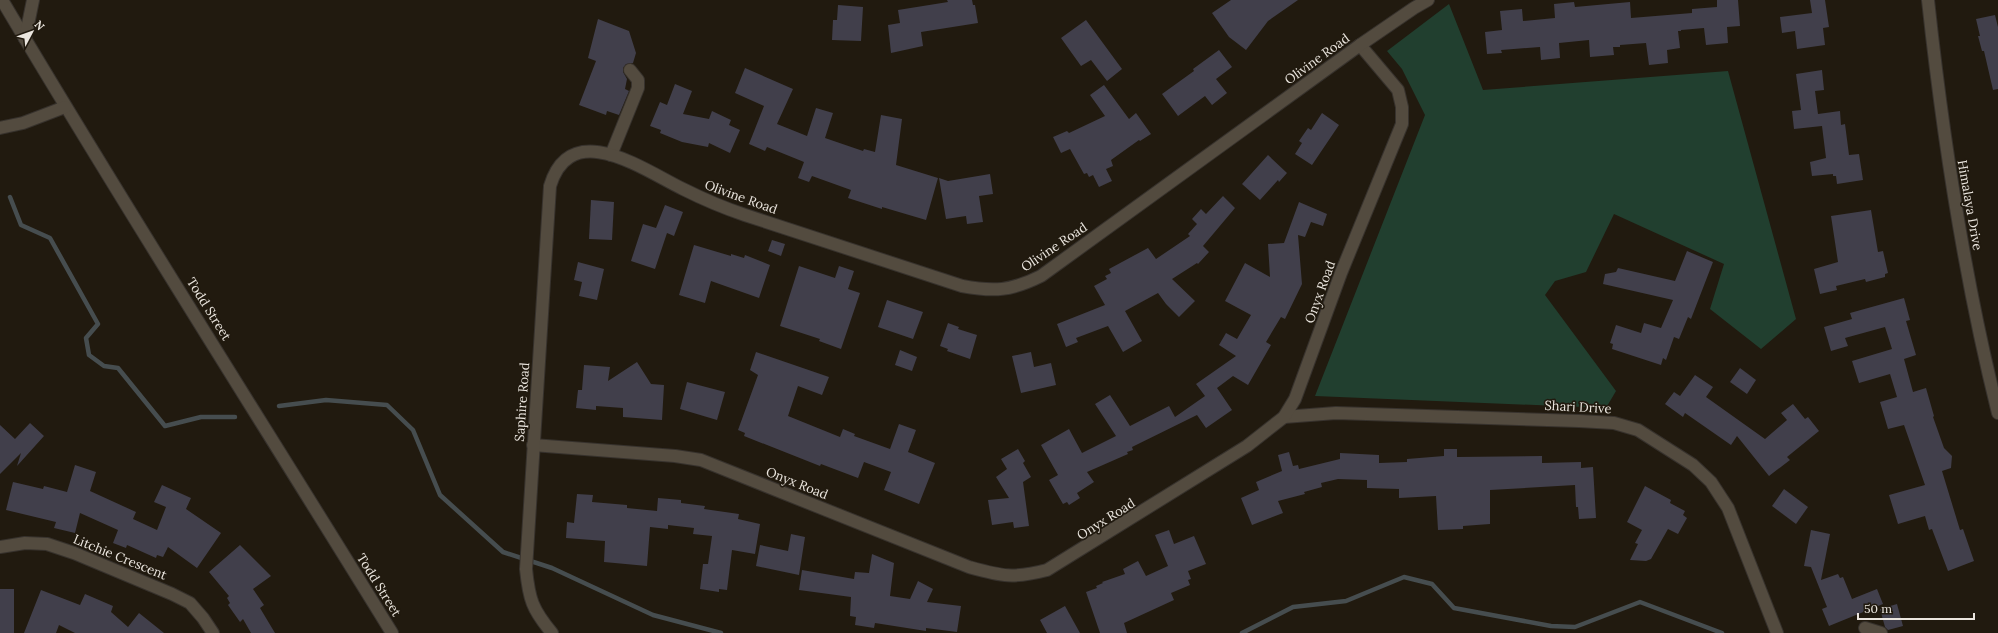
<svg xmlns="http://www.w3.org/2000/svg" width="1998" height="633" font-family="Lora,serif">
<rect width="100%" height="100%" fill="#211a0f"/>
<polygon fill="#213f2f" points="1449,4 1483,90 1728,71 1796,319 1761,349 1710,309 1724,264 1614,214 1586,272 1555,281 1545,295 1616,391 1606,408 1315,396 1425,115 1402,69 1387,51"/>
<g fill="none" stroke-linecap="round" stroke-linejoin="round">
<g stroke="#464d4f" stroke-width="4.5">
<polyline points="10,197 21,225 50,238 98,324 86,338 89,355 104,366 118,368 165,426 201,417 235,417"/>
<polyline points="279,406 326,400 387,405 413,430 440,495 503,552 552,568 653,615 721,633"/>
<polyline points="1242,633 1293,607 1346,601 1404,577 1432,584 1454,608 1551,626 1575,627 1640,602 1722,633"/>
</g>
</g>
<g fill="#413f4b">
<polygon points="947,0 972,0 973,5 975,5 978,23 921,32 923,46 891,53 888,25 900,23 898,10 948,2"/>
<polygon points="1231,0 1298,0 1268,21 1246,50 1229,37 1212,13"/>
<polygon points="1717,0 1738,0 1740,26 1727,27 1728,43 1706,45 1704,28 1681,30 1681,31 1678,31 1680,48 1667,50 1668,63 1649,65 1646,43 1620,45 1620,47 1613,47 1614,55 1590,57 1589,40 1559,43 1560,58 1541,60 1540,47 1501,50 1502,53 1487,54 1485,32 1502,30 1500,11 1522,9 1523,21 1555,18 1554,4 1574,2 1575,7 1630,2 1631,18 1692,13 1692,9 1717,7"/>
<polygon points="1810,0 1825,0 1829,27 1823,28 1825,45 1797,49 1795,31 1782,33 1780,17 1812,13"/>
<polygon points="838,5 863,7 861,41 832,40 833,20 837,20"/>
<polygon points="1995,15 1998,27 1998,89 1993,90 1984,51 1982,51 1978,36 1980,36 1976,19"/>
<polygon points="598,19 629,31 636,53 633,63 626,64 623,68 623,72 627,79 625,89 629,91 619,115 607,111 606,115 579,105 596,61 588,58"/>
<polygon points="1086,20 1122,69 1107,81 1091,60 1081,66 1061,38"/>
<polygon points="1219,50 1232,67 1216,79 1227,93 1212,105 1205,96 1178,116 1162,94 1194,71 1193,69"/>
<polygon points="745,68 793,89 777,124 807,136 816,108 833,113 825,138 863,151 864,149 875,152 881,115 902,119 896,165 938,178 926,220 882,207 882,209 848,198 851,190 812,176 809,182 798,178 804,162 767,147 765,151 749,144 764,106 735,93"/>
<polygon points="1822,70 1824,90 1815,91 1818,114 1840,111 1841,125 1845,124 1849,155 1859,154 1863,180 1837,184 1836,176 1833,176 1833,174 1812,176 1810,162 1826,158 1822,126 1794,129 1792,111 1801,110 1796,74"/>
<polygon points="675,84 692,91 683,114 709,119 712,111 731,120 729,125 740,130 730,153 709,143 708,147 682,142 660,133 661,130 650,126 660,102 667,105"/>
<polygon points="1104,85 1129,119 1136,113 1151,134 1140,141 1139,140 1111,160 1113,166 1106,169 1112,181 1099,187 1093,175 1089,177 1087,173 1084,174 1070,149 1061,153 1053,137 1067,131 1069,133 1105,116 1090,95"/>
<polygon points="1322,113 1339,125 1312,165 1295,154 1302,143 1299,141 1308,128 1311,130"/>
<polygon points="1268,155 1287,173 1279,182 1278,180 1260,200 1242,184"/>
<polygon points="990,174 993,194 979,196 983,222 967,224 966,216 946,219 939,178 948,181"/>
<polygon points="1223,196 1235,208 1203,246 1209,252 1198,264 1197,263 1172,279 1195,301 1179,317 1166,304 1158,293 1125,311 1142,341 1123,352 1108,326 1076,338 1078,342 1066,347 1057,324 1105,305 1094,286 1107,279 1105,276 1111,273 1109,269 1148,248 1156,259 1190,236 1188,234 1197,224 1192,219 1201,209 1206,214"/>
<polygon points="591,200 614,202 612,240 589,239"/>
<polygon points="1299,202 1327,214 1323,226 1311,222 1305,237 1298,235 1302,284 1285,319 1281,317 1266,342 1271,345 1248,385 1233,376 1217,388 1232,410 1206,428 1197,415 1132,447 1133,450 1127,452 1128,454 1087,472 1094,482 1077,493 1080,498 1069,505 1067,502 1063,504 1049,480 1058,475 1041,445 1069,429 1082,453 1116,436 1095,404 1110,395 1130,426 1169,406 1175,417 1205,396 1196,384 1236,356 1219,345 1226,333 1237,339 1251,315 1225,301 1245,263 1270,277 1268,244 1284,243"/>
<polygon points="665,205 683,212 674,236 667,233 655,269 631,261 643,224 656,228"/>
<polygon points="1871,210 1878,252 1883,251 1888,273 1885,274 1885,277 1866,282 1865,279 1836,286 1837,290 1820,294 1814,269 1838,262 1831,216"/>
<polygon points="772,240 785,244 781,256 768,251"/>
<polygon points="694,245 731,256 731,254 744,258 745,255 770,265 759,298 711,281 705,303 679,295"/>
<polygon points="1687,251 1713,262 1691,319 1688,317 1679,339 1674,337 1666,360 1663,358 1661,365 1612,349 1613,344 1610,343 1616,325 1641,333 1644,323 1661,328 1673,300 1603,284 1605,274 1616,272 1618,268 1675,281"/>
<polygon points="578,262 604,269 597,300 579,296 582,282 574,280"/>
<polygon points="799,266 835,278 839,266 854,271 848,289 860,293 841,349 819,341 820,339 780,326"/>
<polygon points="1904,298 1910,320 1906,321 1916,355 1904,359 1913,392 1926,388 1934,416 1933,417 1944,448 1952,456 1951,468 1942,471 1960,530 1963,529 1974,561 1948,571 1932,529 1929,530 1925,516 1898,524 1889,495 1925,485 1904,425 1888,429 1880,402 1897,397 1890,374 1859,383 1852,361 1892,349 1885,327 1845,338 1848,346 1831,351 1824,327 1852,319 1850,313"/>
<polygon points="887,300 923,312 913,339 878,327"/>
<polygon points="948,323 959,327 958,329 977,335 970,359 947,351 948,349 940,346"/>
<polygon points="900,350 917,357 912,371 895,365"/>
<polygon points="756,352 829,377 822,395 798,386 788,416 840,437 843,429 855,434 854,436 890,449 899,424 916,430 908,452 935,463 919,504 884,490 891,472 864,462 858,478 821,464 820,466 744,436 745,433 738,430 758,375 750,370"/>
<polygon points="1031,352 1034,367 1051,363 1056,385 1021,393 1012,356"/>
<polygon points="637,362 651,384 664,385 662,420 623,417 623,408 596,406 596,410 576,408 578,390 582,390 584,365 610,367 608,381"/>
<polygon points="1740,368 1756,380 1747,394 1730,382"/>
<polygon points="1695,375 1713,387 1706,397 1765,439 1787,420 1781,413 1793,404 1805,419 1808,417 1819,431 1787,457 1790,460 1769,476 1737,436 1731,445 1685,413 1683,417 1665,404 1674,392 1680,396"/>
<polygon points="687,382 725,392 717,420 680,409"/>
<polygon points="30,423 44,436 17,466 21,453 0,474 0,425 15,439"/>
<polygon points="1018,449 1025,461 1023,463 1031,477 1023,482 1029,526 1014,528 1013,522 992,525 988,500 1009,498 996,477 1007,469 1001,459"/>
<polygon points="1444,449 1457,449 1457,457 1542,456 1542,463 1581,462 1581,468 1593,467 1596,518 1579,519 1578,507 1576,507 1575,485 1490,490 1490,524 1463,526 1463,529 1438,530 1436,496 1399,498 1399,489 1367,488 1367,480 1338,479 1321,483 1322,487 1304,492 1305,494 1278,501 1283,513 1252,525 1241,498 1259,490 1256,482 1282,471 1278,455 1289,452 1293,466 1298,465 1299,469 1340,459 1340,453 1379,455 1379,463 1407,462 1407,459 1444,456"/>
<polygon points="75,465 96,472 90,491 136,512 133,519 157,530 166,507 154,502 162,485 191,498 186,509 221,533 197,568 168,547 163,557 157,555 156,558 127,545 126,548 113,543 118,530 80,513 75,533 54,528 56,522 6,510 13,482 43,489 44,486 67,492"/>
<polygon points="1645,486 1671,500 1670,503 1685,511 1683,515 1687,518 1678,534 1668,529 1651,559 1646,561 1630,560 1638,544 1635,543 1642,530 1627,522"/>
<polygon points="1784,489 1808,507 1796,524 1772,506"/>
<polygon points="577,494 593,495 592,502 627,505 627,508 657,511 658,498 681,500 681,503 705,506 704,509 739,514 738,519 760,524 755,554 732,550 727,590 719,589 719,592 700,589 703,564 708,564 712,536 693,534 694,528 668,525 668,529 650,527 647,566 604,562 605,541 566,538 567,522 574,523"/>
<polygon points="1169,530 1174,544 1194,536 1206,564 1188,571 1191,579 1188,580 1190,585 1171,593 1174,600 1124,623 1127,633 1100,633 1086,592 1097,588 1096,586 1103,583 1102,582 1125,574 1123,569 1138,561 1146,576 1168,566 1155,535"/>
<polygon points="1811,530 1830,534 1821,580 1838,574 1840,578 1843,577 1852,599 1877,589 1883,604 1829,626 1822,609 1827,607 1811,567 1804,566"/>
<polygon points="791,534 805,537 799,575 756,566 760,545 788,551"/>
<polygon points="240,545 271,576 253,589 264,605 260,608 275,633 251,633 243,619 240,622 228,605 230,603 227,598 229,596 209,572"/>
<polygon points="872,554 894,563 890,596 910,599 918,581 933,589 927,602 961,606 957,632 926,628 926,631 875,623 874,628 855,625 856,617 850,616 851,597 799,590 802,570 854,579 855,572 869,573"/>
<rect x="0" y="589" width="14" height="44"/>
<polygon points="41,590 80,605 85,594 113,606 111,612 128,627 139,613 164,633 75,633 59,625 56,633 24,633"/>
<polygon points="1897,604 1903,626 1888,630 1885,627 1880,609"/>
<polygon points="1065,606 1080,633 1047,633 1040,620"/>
</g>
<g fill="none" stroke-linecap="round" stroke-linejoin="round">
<g stroke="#37322d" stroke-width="14">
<g id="minor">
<path d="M2,0c126,213 260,422 390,633"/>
<path d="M1928,0c15,139 36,277 70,413"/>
<polyline points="25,39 33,0"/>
<polyline points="0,128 23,123 65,107"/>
<polyline points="611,155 638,88 638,80 630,70"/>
<polyline points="1284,417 1336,413 1579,421 1614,423 1638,430 1693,465 1711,482 1728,508 1777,633"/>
<path d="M533,445l142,11 26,4 268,107c33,9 43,12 78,3l200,-124 37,-29 11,-18 46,-126 61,-149v-17l-4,-17 -38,-45"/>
<polyline points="0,547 25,543 47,544 74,553 172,594 190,603 203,618 213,633"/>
<polyline points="1865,628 1881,633"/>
<path d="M552,633c-20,-24 -23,-34 -26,-64l24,-383c21,-69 94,-16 133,3 20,10 41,19 62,26l217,71c32,6 49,5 79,-10l319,-231 54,-37 14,-8"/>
</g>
</g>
<use href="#minor" stroke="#534b3f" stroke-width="12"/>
</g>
<g text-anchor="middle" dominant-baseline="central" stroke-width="3.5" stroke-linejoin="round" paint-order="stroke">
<g font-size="13" fill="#ebe6df" stroke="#211a0f">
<text transform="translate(1317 59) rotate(-36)">Olivine Road</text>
<text transform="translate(741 197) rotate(20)">Olivine Road</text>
<text transform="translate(1970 205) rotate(80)">Himalaya Drive</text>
<text transform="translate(1054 247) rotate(-34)">Olivine Road</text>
<text transform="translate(1320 292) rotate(-70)">Onyx Road</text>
<text transform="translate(209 309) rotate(58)">Todd Street</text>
<text transform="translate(522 402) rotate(-86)">Saphire Road</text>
<text transform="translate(1578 407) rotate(3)">Shari Drive</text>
<text transform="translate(797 483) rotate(22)">Onyx Road</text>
<text transform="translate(1106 519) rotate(-32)">Onyx Road</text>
<text transform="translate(120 557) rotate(22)">Litchie Crescent</text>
<text transform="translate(379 585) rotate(58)">Todd Street</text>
</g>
</g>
<g transform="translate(32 32) rotate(49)" stroke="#211a0f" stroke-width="3" paint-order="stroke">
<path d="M0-3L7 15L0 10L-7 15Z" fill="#ebe6df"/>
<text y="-6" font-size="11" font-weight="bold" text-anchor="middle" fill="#ebe6df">N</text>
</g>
<path d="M1858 613v6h116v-6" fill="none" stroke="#ebe6df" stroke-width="2"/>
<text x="1864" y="613" font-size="12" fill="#ebe6df" stroke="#211a0f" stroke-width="3" paint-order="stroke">50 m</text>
</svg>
